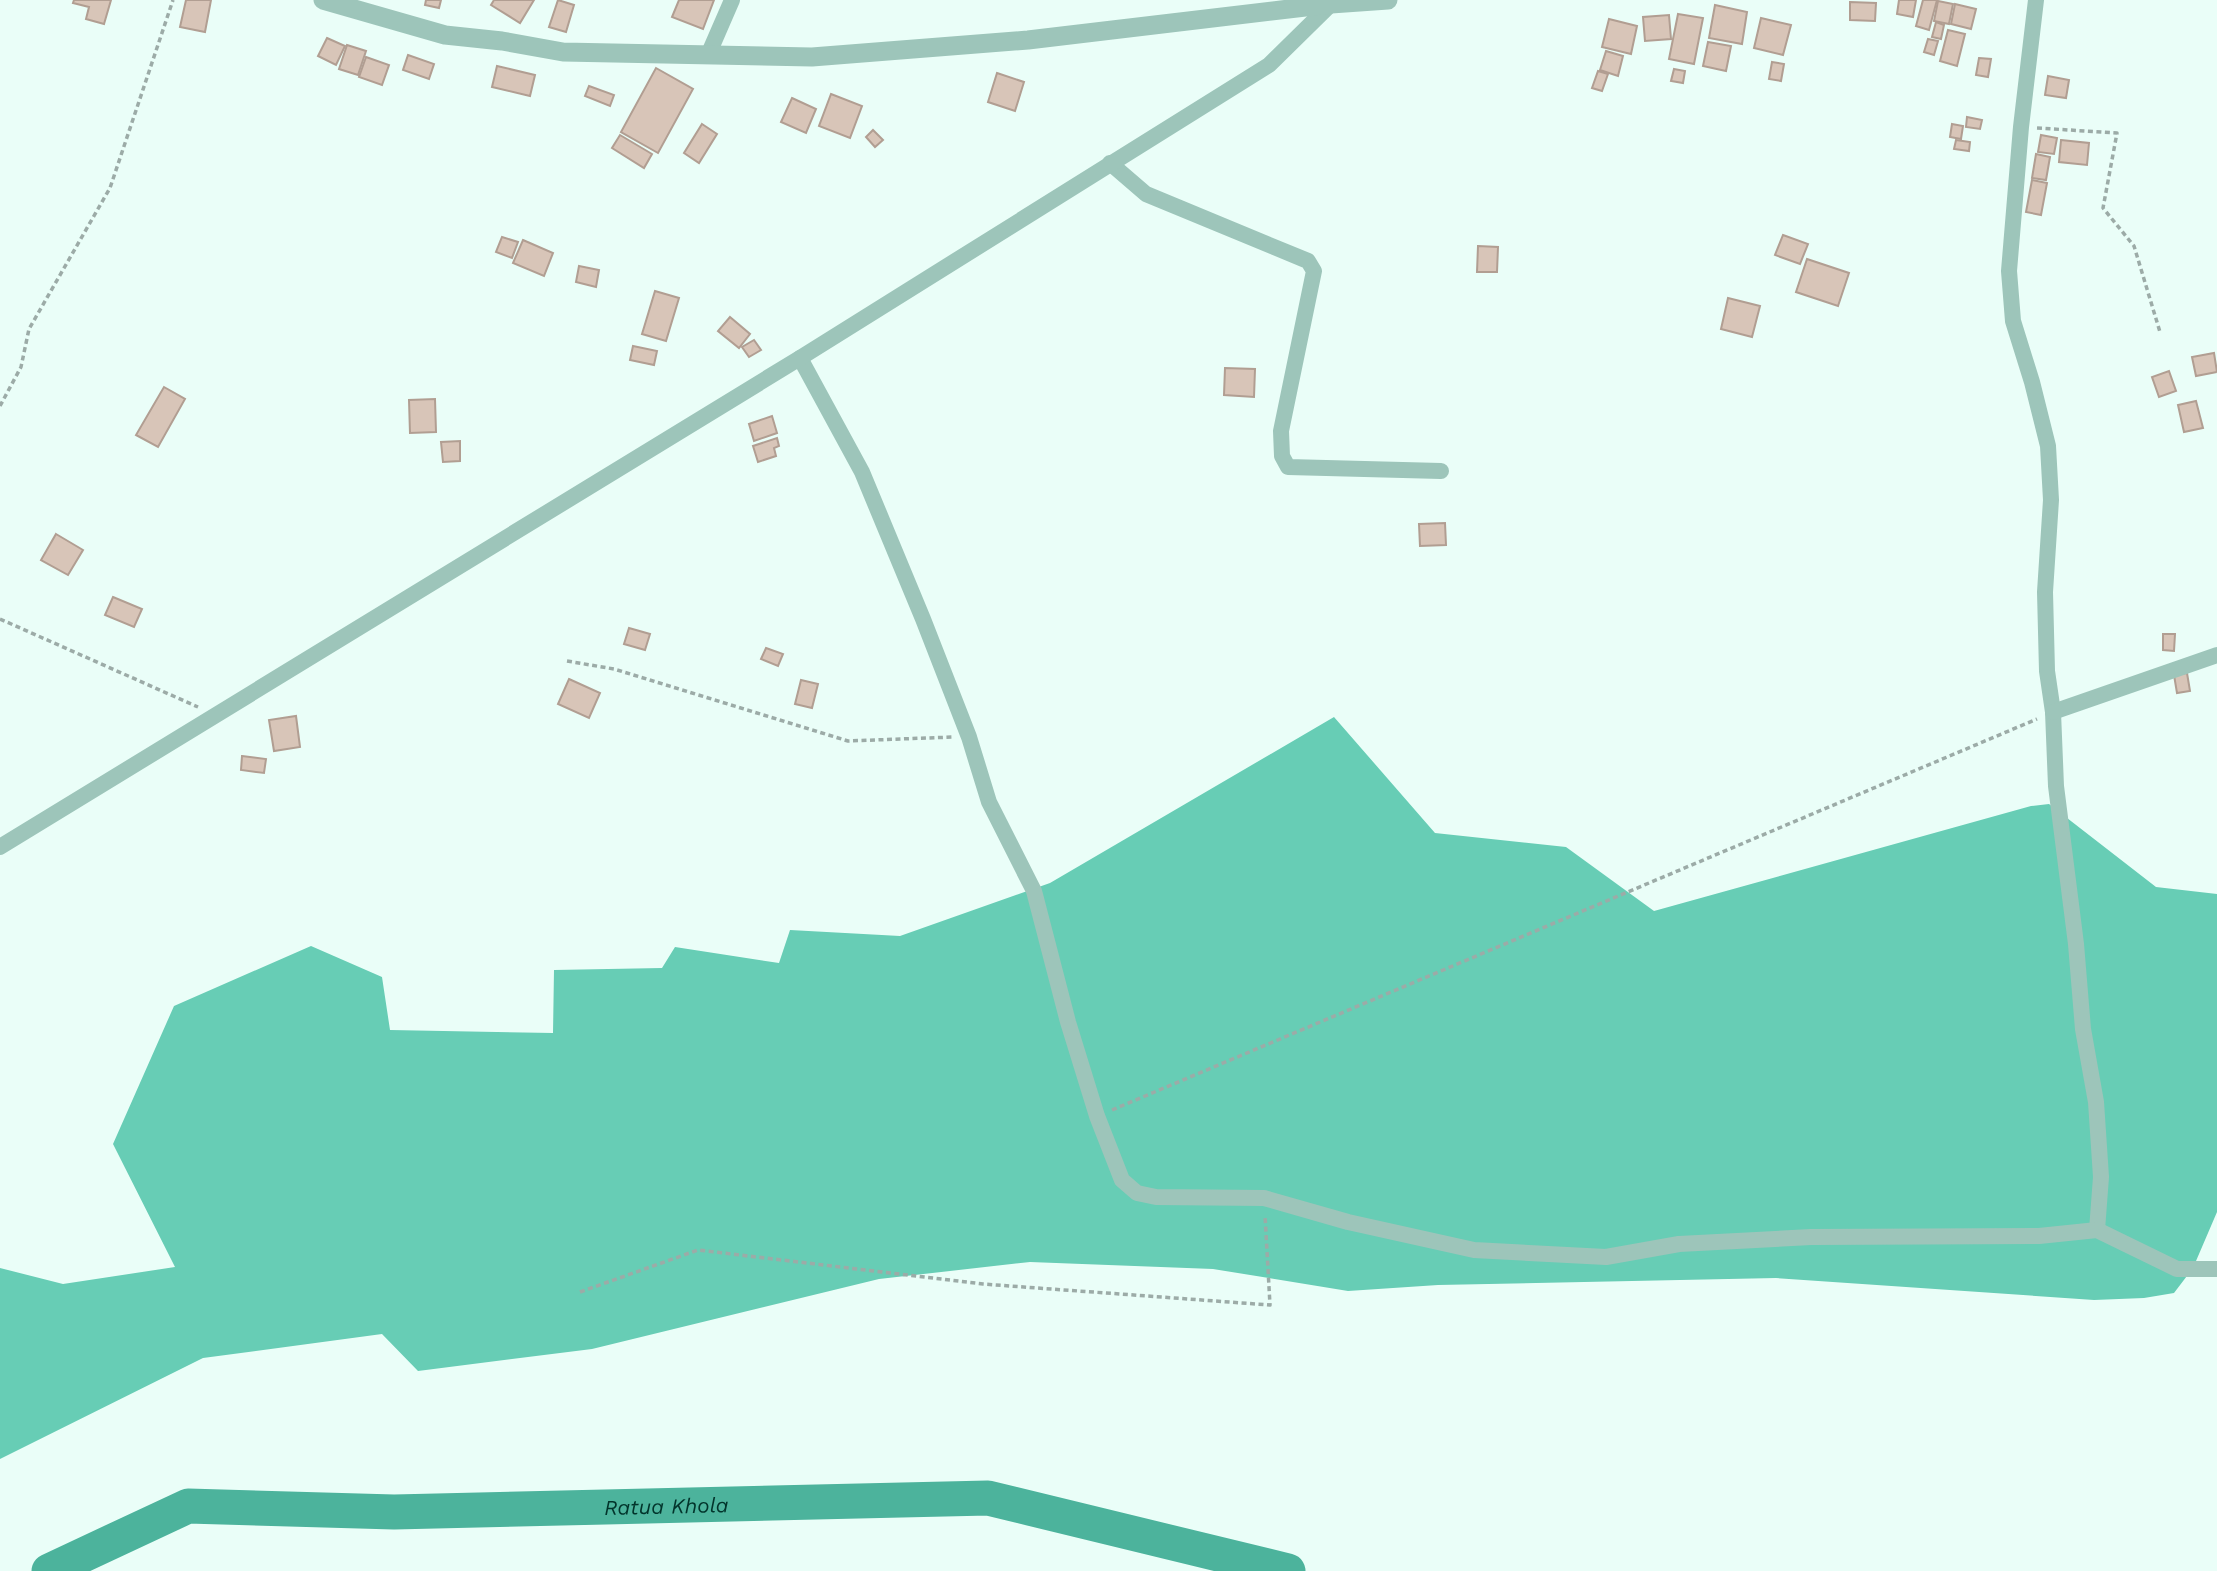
<svg xmlns="http://www.w3.org/2000/svg" width="2217" height="1571" font-family="'Work Sans',sans-serif">
<rect width="100%" height="100%" fill="#eafef8"/>
<polygon fill="#67cdb5" points="1334,717 1435,833 1566,847 1654,911 2031,806 2049,804 2156,887 2217,894 2217,1212 2193,1268 2174,1293 2144,1298 2094,1300 1776,1278 1438,1285 1348,1291 1213,1269 1030,1262 879,1279 592,1349 418,1371 382,1334 203,1358 0,1459 0,1268 63,1284 175,1267 113,1144 174,1006 311,946 382,977 390,1030 553,1033 554,970 662,968 675,947 779,963 790,930 900,936 1050,883"/>
<g fill="none" stroke-linecap="round" stroke-linejoin="round">
<path stroke="#4cb39c" stroke-width="35" id="s1" d="M49,1571l139,-65 206,6 594,-14 300,73"/>
</g>
<g fill="#d8c5b8" stroke="#b19e92" stroke-width="2">
<polygon points="74,0 111,0 104,24 86,19 89,7 73,3"/>
<polygon points="186,0 211,0 205,32 180,27"/>
<polygon points="426,0 441,0 439,8 425,5"/>
<polygon points="494,0 534,0 520,23 491,5"/>
<polygon points="558,0 574,5 566,32 549,27"/>
<polygon points="679,0 714,0 703,29 672,17"/>
<polygon points="1899,0 1916,0 1913,17 1897,14"/>
<polygon points="1923,0 1937,0 1929,30 1916,26"/>
<polygon points="1938,1 1953,4 1949,24 1934,21"/>
<polygon points="1850,2 1876,3 1875,21 1850,20"/>
<polygon points="1955,4 1976,9 1971,29 1951,24"/>
<polygon points="1715,5 1747,12 1742,44 1709,38"/>
<polygon points="1678,14 1703,18 1694,64 1669,59"/>
<polygon points="1669,15 1671,39 1645,41 1643,17"/>
<polygon points="1761,18 1791,25 1783,55 1754,48"/>
<polygon points="1609,19 1637,26 1631,54 1602,47"/>
<polygon points="1936,22 1944,25 1941,39 1932,37"/>
<polygon points="1948,30 1965,34 1957,66 1940,61"/>
<polygon points="327,38 345,46 336,65 318,56"/>
<polygon points="1928,39 1938,41 1934,55 1924,52"/>
<polygon points="1708,42 1731,46 1726,71 1703,66"/>
<polygon points="347,45 366,51 358,75 339,69"/>
<polygon points="1606,51 1623,56 1618,76 1600,70"/>
<polygon points="408,55 434,64 429,79 403,70"/>
<polygon points="366,57 389,65 382,85 359,77"/>
<polygon points="1979,58 1991,59 1988,77 1976,75"/>
<polygon points="1772,62 1784,64 1781,81 1769,79"/>
<polygon points="497,66 535,75 530,96 492,87"/>
<polygon points="656,68 693,89 658,153 621,132"/>
<polygon points="1674,69 1685,71 1683,83 1671,81"/>
<polygon points="1598,71 1608,74 1602,91 1592,88"/>
<polygon points="997,73 1024,82 1015,111 988,102"/>
<polygon points="2048,76 2069,80 2066,98 2045,95"/>
<polygon points="589,86 614,95 610,106 585,96"/>
<polygon points="831,94 862,106 850,138 819,126"/>
<polygon points="792,98 816,109 806,133 781,122"/>
<polygon points="1967,117 1982,120 1980,129 1966,127"/>
<polygon points="702,124 717,134 699,163 684,153"/>
<polygon points="1952,124 1963,126 1961,139 1950,137"/>
<polygon points="873,130 883,140 875,147 866,137"/>
<polygon points="620,135 652,154 644,168 612,148"/>
<polygon points="2041,135 2057,138 2054,154 2038,152"/>
<polygon points="1956,140 1970,142 1969,151 1954,149"/>
<polygon points="2061,140 2089,143 2087,165 2059,162"/>
<polygon points="2036,154 2050,157 2046,180 2032,178"/>
<polygon points="2032,180 2047,183 2041,215 2026,212"/>
<polygon points="1783,235 1808,244 1800,264 1775,255"/>
<polygon points="502,237 518,242 512,258 496,252"/>
<polygon points="523,240 553,253 544,276 513,263"/>
<polygon points="1478,246 1498,247 1497,272 1477,272"/>
<polygon points="1807,259 1849,273 1838,306 1796,292"/>
<polygon points="579,266 599,270 596,287 576,282"/>
<polygon points="655,291 679,298 666,341 642,334"/>
<polygon points="1728,298 1760,306 1752,337 1721,329"/>
<polygon points="730,317 750,334 739,348 718,331"/>
<polygon points="754,340 761,350 749,357 742,347"/>
<polygon points="633,346 657,351 654,365 630,360"/>
<polygon points="2214,353 2217,372 2196,376 2192,357"/>
<polygon points="1225,368 1255,369 1254,397 1224,395"/>
<polygon points="2169,371 2176,391 2159,397 2152,377"/>
<polygon points="164,387 185,399 158,447 136,435"/>
<polygon points="435,399 436,432 410,433 409,400"/>
<polygon points="2196,401 2203,428 2184,432 2178,405"/>
<polygon points="772,416 777,433 754,441 749,424"/>
<polygon points="777,438 779,446 774,448 776,456 758,462 753,446"/>
<polygon points="460,441 460,461 443,462 441,442"/>
<polygon points="1445,523 1446,545 1420,546 1419,524"/>
<polygon points="56,534 83,550 68,575 41,560"/>
<polygon points="113,597 142,609 134,627 105,615"/>
<polygon points="629,628 650,634 645,650 624,644"/>
<polygon points="2163,634 2175,634 2174,651 2163,650"/>
<polygon points="766,648 783,654 778,666 761,659"/>
<polygon points="2187,673 2190,691 2177,693 2174,675"/>
<polygon points="569,679 600,693 589,718 558,704"/>
<polygon points="801,680 818,684 812,708 795,704"/>
<polygon points="296,716 300,747 274,751 269,720"/>
<polygon points="242,756 266,759 264,773 241,770"/>
</g>
<g fill="none" stroke-linecap="round" stroke-linejoin="round">
<g stroke="#9caba7" stroke-width="3.5" stroke-dasharray="5 3.5" stroke-linecap="butt">
<polyline points="2037,128 2117,133 2103,208 2134,246 2160,332"/>
<polyline points="0,406 21,367 29,329 110,188 173,0"/>
<polyline points="0,619 198,707"/>
<polyline points="567,661 614,669 848,741 953,737"/>
<polyline points="1112,1110 2037,719"/>
<polyline points="580,1292 698,1250 983,1284 1270,1305 1265,1215"/>
</g>
<g stroke="#9dc5ba" stroke-width="16">
<polyline points="2036,0 2021,127 2009,271 2013,321 2032,382 2048,446 2051,500 2045,592 2047,671 2053,712 2056,786 2076,944 2083,1029 2096,1102 2101,1177 2097,1230"/>
<polyline points="709,53 732,0"/>
<polyline points="1110,163 1146,194 1308,261 1314,271 1281,431 1282,456 1288,467 1441,471"/>
<polyline points="800,358 862,472 923,619 969,737 989,802 1034,891 1068,1022 1097,1116 1122,1180 1137,1193 1156,1197 1264,1198 1348,1222 1474,1250 1606,1257 1679,1244 1811,1237 2039,1236 2097,1230 2177,1269 2217,1269"/>
<polyline points="2053,712 2217,655"/>
<polyline points="0,847 800,358 1269,65 1331,4"/>
</g>
<polyline stroke="#9dc5ba" stroke-width="19" points="323,0 445,35 502,41 563,52 812,57 1028,40 1331,4 1388,0"/>
</g>
<g text-anchor="middle" dominant-baseline="central" stroke-width="6" stroke-linejoin="round" paint-order="stroke">
<g font-size="21" font-style="italic" fill="#02342b" stroke="#fff">
<text stroke="none"><textPath href="#s1" startOffset="632">Ratua Khola</textPath></text>
</g>
</g>
</svg>
